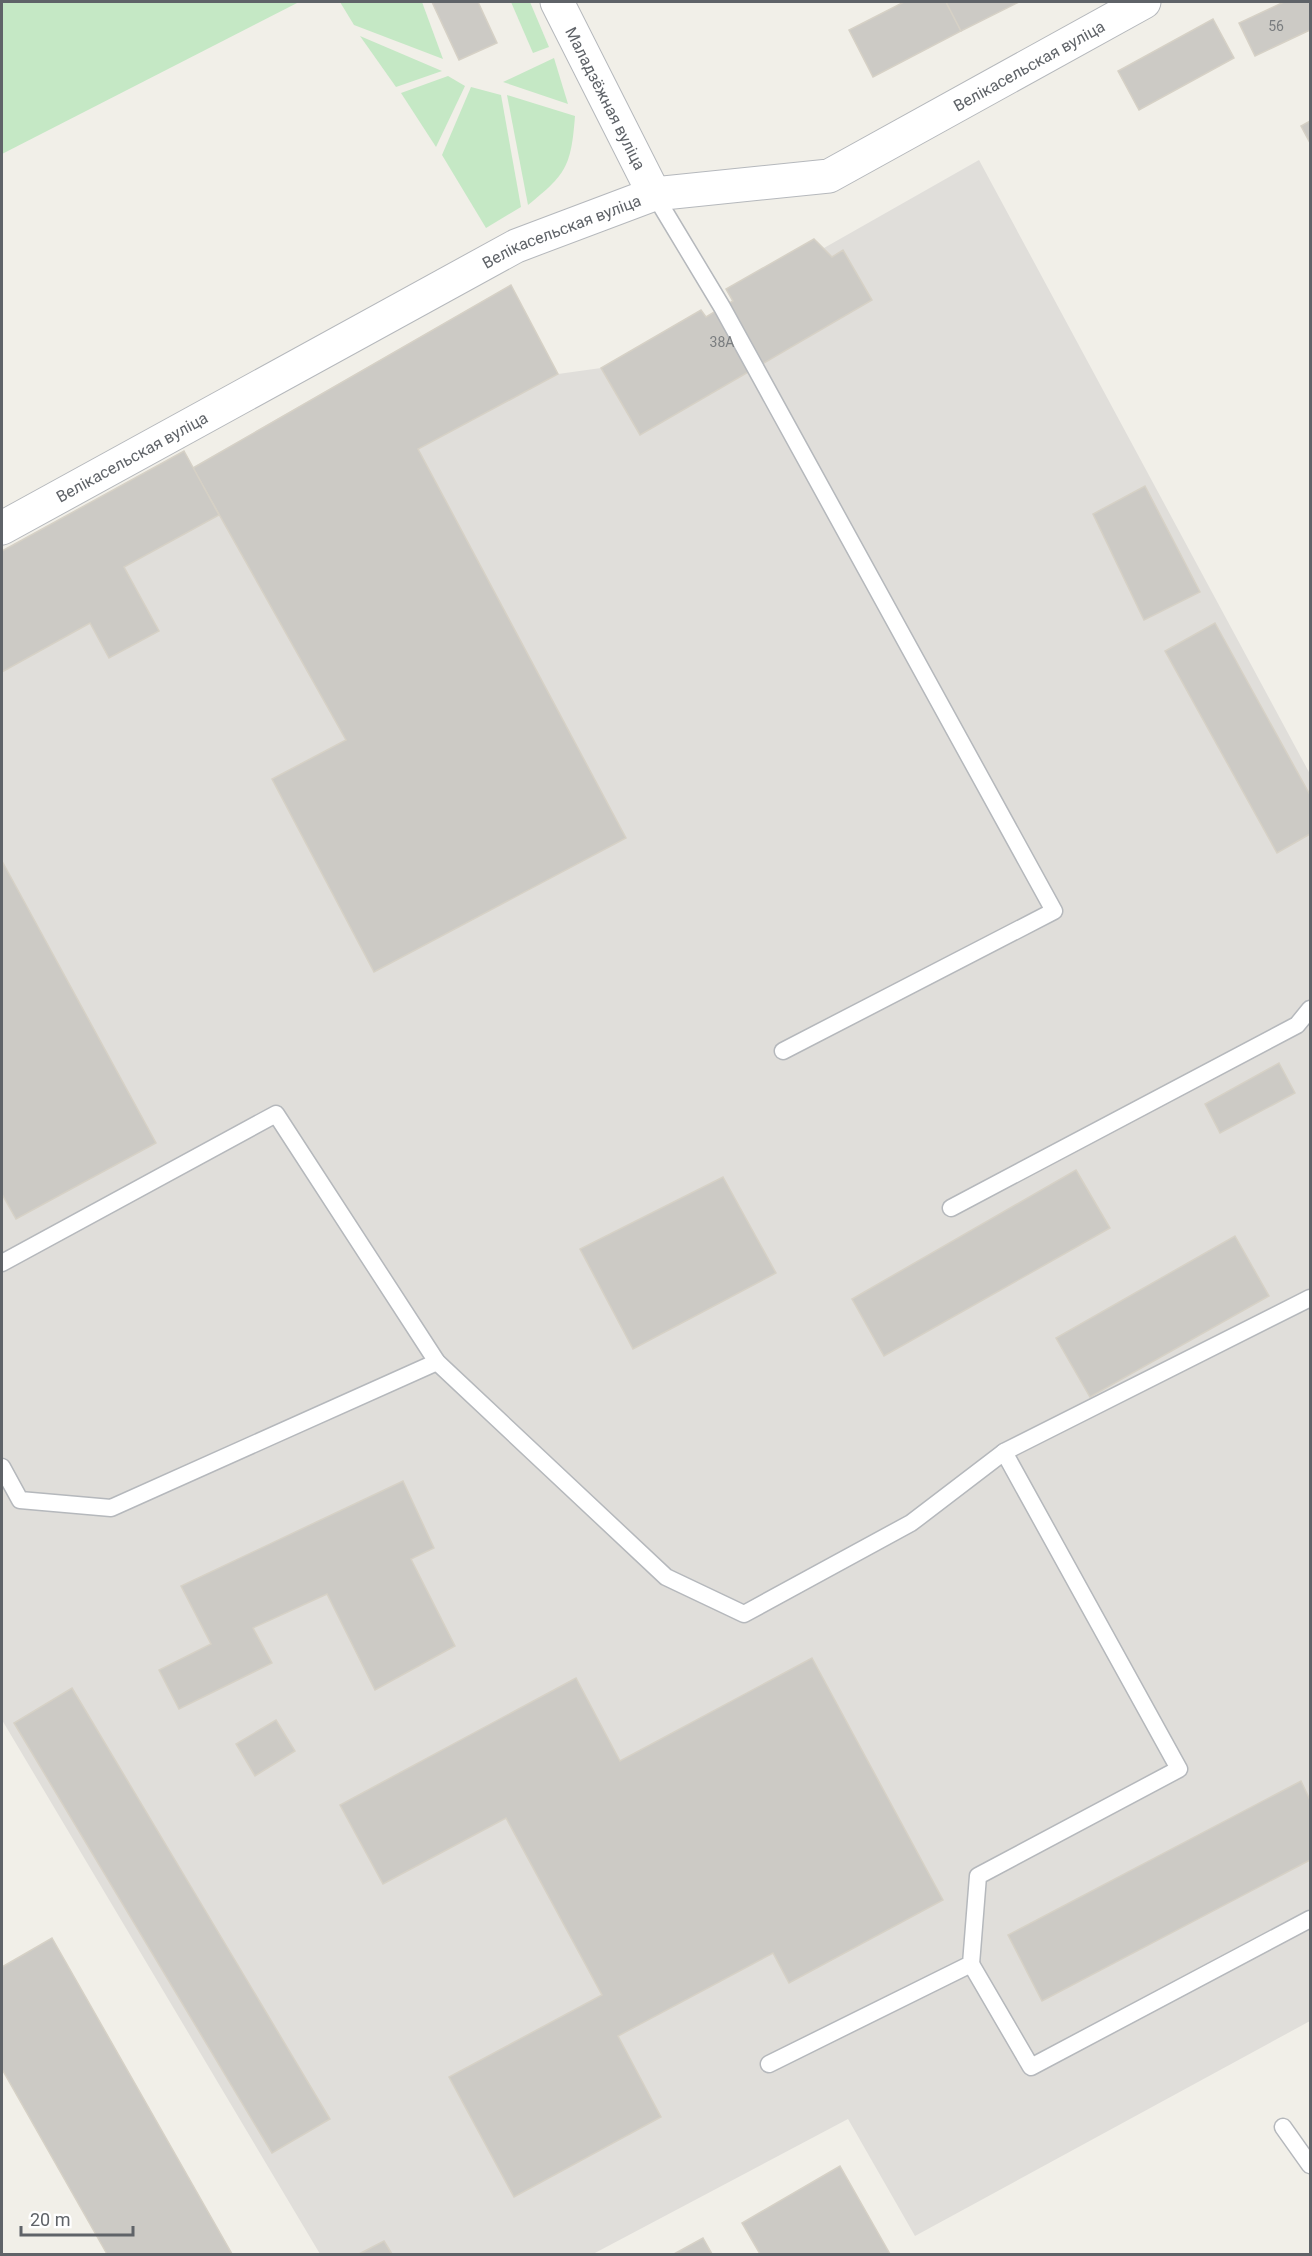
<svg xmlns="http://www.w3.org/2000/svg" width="1312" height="2256" font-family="Roboto,sans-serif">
<rect width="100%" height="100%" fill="#f1efe8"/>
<polygon fill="#e0deda" points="979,160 1310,774 1310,2021 915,2236 848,2119 593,2254 320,2254 2,1720 2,551 184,451 193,467 511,285 558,374 601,368 701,310 706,317 732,301 726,289 814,239 824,248"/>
<g fill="#c5e8c5">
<polygon points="2,2 299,2 2,154"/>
<polygon points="340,2 422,2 443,59 354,25"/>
<polygon points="511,2 530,2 549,47 533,53"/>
<polygon points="360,36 442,71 396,87"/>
<polygon points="554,58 568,104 503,82"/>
<polygon points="448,76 465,86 436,147 401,93"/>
<polygon points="471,87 501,95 521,207 486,228 442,155"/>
<path d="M507,95l68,21c-4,51 -9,58 -47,89z"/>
</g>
<g fill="#cccac5" stroke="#d6d1c6" stroke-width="1.5">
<polygon points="432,2 478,2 497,43 459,60"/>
<polygon points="904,2 946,2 961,31 873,77 849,30"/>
<polygon points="946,2 1019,2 961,31"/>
<polygon points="1284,2 1310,2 1310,30 1255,56 1239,23"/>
<polygon points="1213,19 1234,58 1139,110 1118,71"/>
<polygon points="1310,121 1310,143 1301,126"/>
<polygon points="814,239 832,257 843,250 872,300 640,435 601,368 701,310 706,317 733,301 726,289"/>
<polygon points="511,285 558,374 418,449 626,838 374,972 272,779 346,740 193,468"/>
<polygon points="184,451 219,515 124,567 159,631 109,658 90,623 2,672 2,551"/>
<polygon points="1145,486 1200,592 1144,620 1093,514"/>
<polygon points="1215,623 1310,795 1310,834 1277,853 1165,651"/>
<polygon points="2,861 156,1143 16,1219 2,1194"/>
<polygon points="1279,1063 1295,1093 1220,1133 1205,1104"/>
<polygon points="1076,1170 1110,1228 884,1356 852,1299"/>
<polygon points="723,1177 776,1273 633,1349 580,1249"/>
<polygon points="1235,1236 1269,1296 1090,1397 1056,1338"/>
<polygon points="403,1481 434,1548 411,1559 455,1646 375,1690 327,1594 253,1628 272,1663 179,1709 159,1670 211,1644 181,1586"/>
<polygon points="812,1658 943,1900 789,1983 773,1953 618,2036 661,2117 514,2197 449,2077 602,1995 506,1818 383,1884 340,1805 576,1678 620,1761"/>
<polygon points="72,1688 330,2119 272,2153 14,1723"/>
<polygon points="276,1720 295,1751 255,1776 236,1744"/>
<polygon points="1301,1781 1310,1800 1310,1860 1042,2001 1008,1935"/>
<polygon points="52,1938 232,2254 107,2254 2,2069 2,1967"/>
<polygon points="840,2166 890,2254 760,2254 742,2223"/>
<polygon points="703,2238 712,2254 674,2254"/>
<polygon points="384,2241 392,2254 359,2254"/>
</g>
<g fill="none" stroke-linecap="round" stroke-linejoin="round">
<g stroke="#b5b8bc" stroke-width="19">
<g id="service">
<polyline points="654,194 722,307 1054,911 783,1051"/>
<polyline points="951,1208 1297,1025 1310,1009"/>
<polyline points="2,1263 276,1114 437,1362 666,1577 744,1614 911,1523 1004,1452 1179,1769 978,1876 971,1964 769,2064"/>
<polyline points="1004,1452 1310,1298"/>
<polyline points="2,1467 20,1500 111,1508 437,1362"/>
<polyline points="971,1964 1031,2067 1310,1919"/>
<polyline points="1283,2127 1310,2165"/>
</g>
</g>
<g stroke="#b5b8bc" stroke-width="35">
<g id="minor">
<path id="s1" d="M557,2l97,192"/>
<path id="s2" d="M2,528l514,-282 138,-52 175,-18 315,-174"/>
</g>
</g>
<use href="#service" stroke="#fff" stroke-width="16"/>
<use href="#minor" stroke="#fff" stroke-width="33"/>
</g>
<g text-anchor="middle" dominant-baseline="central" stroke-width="4.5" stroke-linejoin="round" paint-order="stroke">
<g font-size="14" fill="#7a7d7f">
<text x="1276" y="26">56</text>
<text x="722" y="342">38А</text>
</g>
<g font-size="16" fill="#5f6368" stroke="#fff">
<text stroke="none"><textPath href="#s2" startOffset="1138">Велікасельская вуліца</textPath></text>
<text stroke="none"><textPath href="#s1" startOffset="108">Маладзёжная вуліца</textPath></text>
<text stroke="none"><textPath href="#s2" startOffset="634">Велікасельская вуліца</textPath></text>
<text stroke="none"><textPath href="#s2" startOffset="148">Велікасельская вуліца</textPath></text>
</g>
</g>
<rect width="1312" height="2256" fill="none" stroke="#5f6368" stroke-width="6"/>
<path d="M21 2226v9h112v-9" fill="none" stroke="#5f6368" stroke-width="3"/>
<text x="30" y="2226" font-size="18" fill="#5f6368" stroke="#ffffff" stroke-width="4.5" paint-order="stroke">20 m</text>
</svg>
